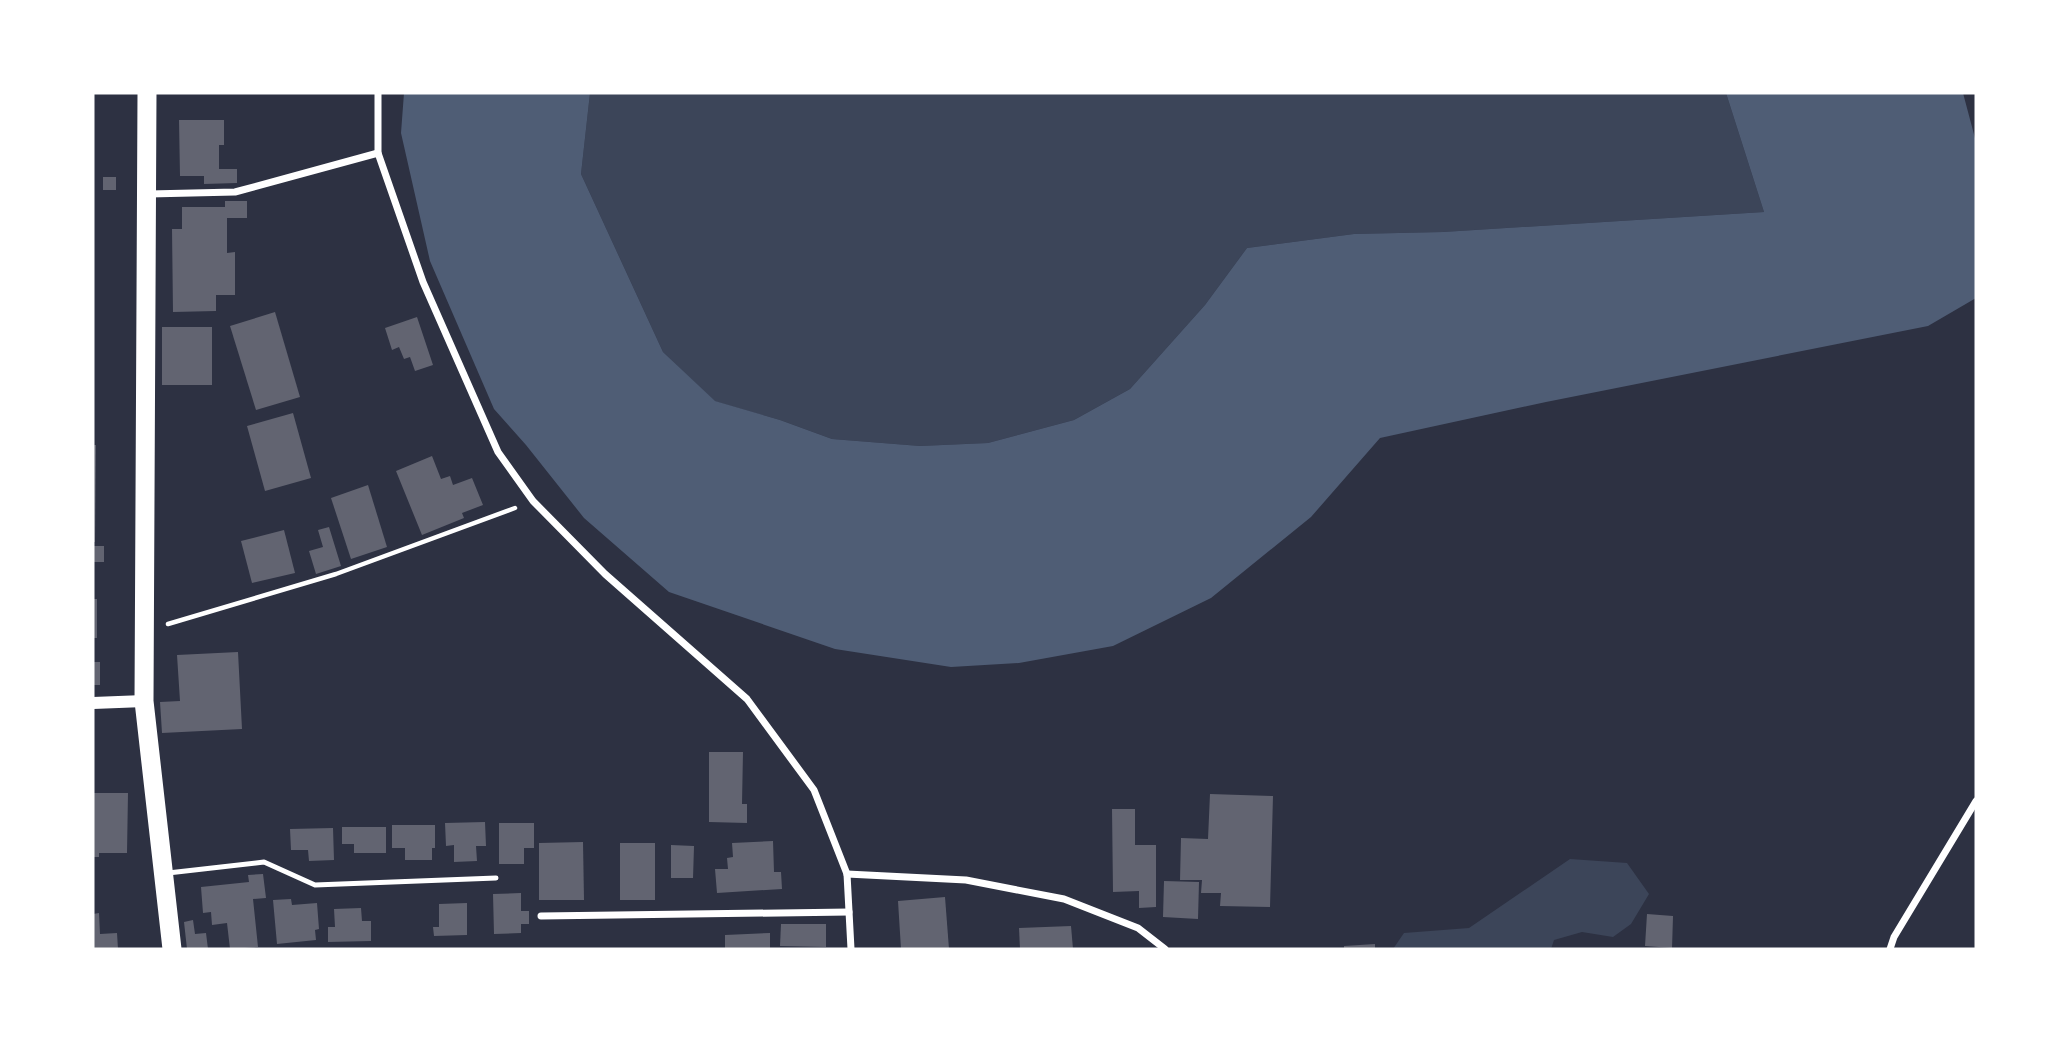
<svg xmlns="http://www.w3.org/2000/svg" width="2069" height="1042" font-family="Georgia,serif">
<rect width="100%" height="100%" fill="#2d3142"/>
<g fill="#3c4559">
<polygon points="590,93 1726,93 1764,212 1443,232 1354,234 1247,248 1205,305 1130,389 1074,420 988,443 920,446 832,439 780,420 714,401 663,352 581,174"/>
<polygon points="1570,859 1627,863 1649,894 1631,924 1613,937 1582,932 1554,940 1551,949 1393,949 1404,933 1469,928"/>
</g>
<polygon fill="#4f5d75" points="404,93 590,93 581,174 663,352 715,401 780,420 832,439 920,446 988,443 1074,420 1130,389 1205,305 1247,248 1354,234 1443,232 1764,212 1726,93 1963,93 1976,142 1976,298 1928,326 1546,402 1380,438 1311,517 1211,598 1113,646 1019,663 951,667 835,649 669,592 584,518 526,445 494,409 430,261 401,133"/>
<g fill="#626471">
<polygon points="179,120 224,120 224,145 219,145 219,169 237,169 237,183 204,184 204,176 180,176"/>
<rect x="103" y="177" width="13" height="13"/>
<polygon points="225,201 247,201 247,218 227,218 227,253 235,252 235,295 216,295 216,311 173,312 172,229 182,229 182,207 225,207"/>
<polygon points="275,312 300,397 256,410 230,326"/>
<polygon points="417,317 433,365 415,371 410,357 404,359 399,347 392,350 385,328"/>
<rect x="162" y="327" width="50" height="58"/>
<polygon points="293,413 311,478 265,491 247,426"/>
<polygon points="93,445 96,445 95,542 93,542"/>
<polygon points="432,456 441,479 450,476 453,485 472,478 483,505 462,513 464,518 422,535 396,471"/>
<polygon points="368,485 387,547 351,559 331,498"/>
<polygon points="329,527 341,566 316,574 309,551 323,547 318,530"/>
<polygon points="284,530 295,573 252,583 241,541"/>
<rect x="93" y="546" width="11" height="16"/>
<rect x="93" y="599" width="4" height="39"/>
<polygon points="238,652 242,729 162,733 160,702 180,701 177,655"/>
<rect x="93" y="662" width="7" height="23"/>
<polygon points="709,752 743,752 742,804 747,804 747,823 709,822"/>
<polygon points="93,793 128,793 127,853 99,853 99,857 93,857"/>
<polygon points="1210,794 1273,796 1270,907 1220,906 1221,893 1201,893 1202,880 1180,880 1181,838 1208,839"/>
<polygon points="1112,809 1135,809 1135,845 1156,845 1156,907 1139,908 1139,891 1113,892"/>
<polygon points="485,822 486,846 476,846 477,861 454,862 454,845 446,846 445,823"/>
<polygon points="499,823 534,823 534,848 524,848 524,864 499,864"/>
<polygon points="392,825 435,825 435,848 432,848 432,860 405,860 405,848 392,848"/>
<polygon points="342,827 386,827 386,853 354,853 354,844 342,844"/>
<polygon points="333,828 334,860 309,861 308,850 291,850 290,829"/>
<polygon points="773,841 774,872 781,872 782,889 717,893 715,869 728,869 727,858 733,857 732,843"/>
<polygon points="583,842 584,900 539,900 539,843"/>
<rect x="620" y="843" width="35" height="57"/>
<polygon points="671,845 694,846 693,878 671,878"/>
<polygon points="263,874 266,898 253,899 258,947 230,949 227,923 212,925 211,912 203,913 201,887 249,882 248,875"/>
<polygon points="1164,881 1199,882 1198,919 1163,917"/>
<polygon points="521,893 521,911 529,911 529,924 521,924 521,933 494,934 493,894"/>
<polygon points="945,897 949,949 901,949 898,901"/>
<polygon points="291,899 292,905 317,903 319,929 315,930 316,940 277,944 273,900"/>
<polygon points="467,903 467,935 434,936 433,927 439,927 439,904"/>
<polygon points="361,908 362,921 371,921 371,941 328,942 328,927 335,927 334,909"/>
<polygon points="99,913 100,934 117,933 118,949 93,949 93,914"/>
<polygon points="1647,914 1673,916 1672,948 1645,946"/>
<polygon points="193,920 195,934 206,933 208,949 187,949 184,922"/>
<polygon points="781,924 826,924 826,947 780,946"/>
<polygon points="1071,926 1073,949 1020,949 1019,928"/>
<polygon points="770,933 770,949 725,949 725,935"/>
<polygon points="1375,944 1375,949 1344,949 1344,946"/>
</g>
<g fill="none" stroke-linecap="round" stroke-linejoin="round">
<polyline stroke="#fff" stroke-width="4.5" points="168,624 336,574 515,508"/>
<polyline stroke="#fff" stroke-width="5" points="168,873 264,862 315,885 496,878"/>
<g stroke="#fff" stroke-width="7">
<polyline points="378,93 378,153 423,282 498,452 533,501 605,574 747,699 814,790 847,874 851,949"/>
<polyline points="149,194 235,192 378,153"/>
<polyline points="847,874 966,880 1064,899 1138,928 1165,949"/>
<polyline points="541,916 849,912"/>
<polyline points="1890,949 1894,937 1976,801"/>
</g>
<polyline stroke="#fff" stroke-width="12" points="93,703 144,701"/>
<polyline stroke="#fff" stroke-width="19" points="147,93 144,701 172,949"/>
</g>
<rect width="2069" height="1042" fill="none" stroke="#ffffff" stroke-width="189"/>
</svg>
